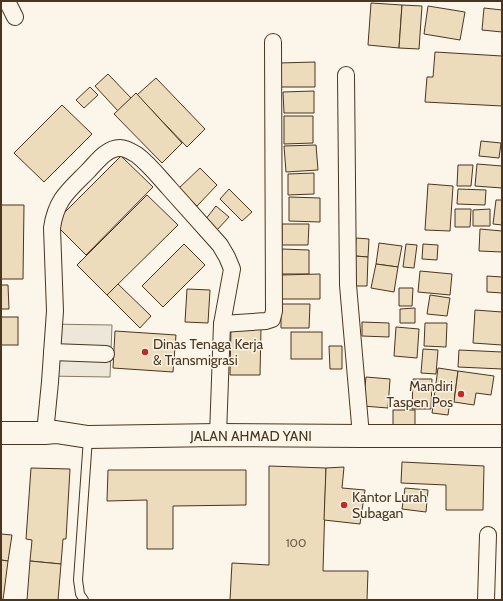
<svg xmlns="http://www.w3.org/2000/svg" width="503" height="601" font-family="Cabin,sans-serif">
<rect width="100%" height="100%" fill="#fbf6e9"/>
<polygon fill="#ede7d9" stroke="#887966" points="46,324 112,325 110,377 45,376"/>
<g fill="#ecdcbc" stroke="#4a3520">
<polygon points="371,3 402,5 399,48 368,45"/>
<polygon points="402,5 422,6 419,49 399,48"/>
<polygon points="428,6 465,12 460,40 424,34"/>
<polygon points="484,8 502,10 502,32 482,30"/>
<polygon points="435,52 502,56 502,106 425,102 427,77 433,77"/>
<polygon points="315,62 315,87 280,87 279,63"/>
<polygon points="108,74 131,98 118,111 95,86"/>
<polygon points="156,78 205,129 187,147 137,95"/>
<polygon points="90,87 98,95 84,108 76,100"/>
<polygon points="314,91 314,113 284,113 283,92"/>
<polygon points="136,93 182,143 162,163 114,114"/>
<polygon points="62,105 92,134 44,182 14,153"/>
<polygon points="284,116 313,116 313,143 284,144"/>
<polygon points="481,141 501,143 499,158 479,156"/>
<polygon points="316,145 318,170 286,172 284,146"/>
<polygon points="121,156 153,187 86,255 54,223"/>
<polygon points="477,164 502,166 502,188 475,186"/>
<polygon points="458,165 473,165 471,186 457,186"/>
<polygon points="200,168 217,185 197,206 179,188"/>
<polygon points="314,173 314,194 288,195 288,174"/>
<polygon points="428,184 453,186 450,231 425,230"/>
<polygon points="229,189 252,212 242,221 220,199"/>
<polygon points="458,189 486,190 485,205 457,204"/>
<polygon points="147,195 178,225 107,295 77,265"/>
<polygon points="289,197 320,198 320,222 289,221"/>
<polygon points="496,200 502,200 502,225 493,224"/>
<polygon points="1,205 24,205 23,279 1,279"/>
<polygon points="216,206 229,217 217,230 205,220"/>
<polygon points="455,209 471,209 470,227 455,227"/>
<polygon points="490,209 490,226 473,226 473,210"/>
<polygon points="282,224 309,224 308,245 282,245"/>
<polygon points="480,229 502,231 502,252 479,251"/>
<polygon points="356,238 369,239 368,257 355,256"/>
<polygon points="379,243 402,246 398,267 376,264"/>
<polygon points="184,244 205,265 163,307 142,286"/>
<polygon points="406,244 417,245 414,268 403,267"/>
<polygon points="423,244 438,245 437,260 422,259"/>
<polygon points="282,249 309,250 309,274 281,274"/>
<polygon points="355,256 368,257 367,286 354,286"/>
<polygon points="376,264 398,267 394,292 371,288"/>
<polygon points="420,271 452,274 450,295 418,292"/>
<polygon points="320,274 320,299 280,299 280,275"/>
<polygon points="487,276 502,277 502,293 487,292"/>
<polygon points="118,284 151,316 140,328 107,295"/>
<polygon points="1,285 8,285 9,309 1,309"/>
<polygon points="399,288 413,288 412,306 399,306"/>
<polygon points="187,289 210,290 208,323 185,322"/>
<polygon points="430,295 450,298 447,316 427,314"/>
<polygon points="281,304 310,304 309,328 281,328"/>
<polygon points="415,308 415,323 400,323 400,309"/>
<polygon points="475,310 502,312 502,345 473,343"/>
<rect x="1" y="317" width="17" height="28"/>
<polygon points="362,322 389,323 389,337 362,336"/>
<polygon points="425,323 447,323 446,347 424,346"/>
<polygon points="231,327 261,327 260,375 230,375"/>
<polygon points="396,327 419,329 417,358 394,356"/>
<polygon points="115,331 176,335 173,372 113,368"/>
<rect x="291" y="332" width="31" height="27"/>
<polygon points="329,346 342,346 342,369 330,369"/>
<polygon points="423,349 438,350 436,374 421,373"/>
<polygon points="459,350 502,352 502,369 458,367"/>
<polygon points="438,368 458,371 454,402 450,401 448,415 432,413"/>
<polygon points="458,371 494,376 491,395 476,393 474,405 454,402"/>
<polygon points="366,377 390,379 388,408 363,406"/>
<polygon points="413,379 432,379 431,409 412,409"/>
<rect x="393" y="410" width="22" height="20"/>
<polygon points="402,462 484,466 483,510 446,510 446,485 401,483"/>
<polygon points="269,466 326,468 323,571 368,571 367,600 230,600 232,563 269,565"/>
<polygon points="344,467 342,488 365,490 360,524 324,520 326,468"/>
<polygon points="31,468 70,469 66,539 63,539 61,564 30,561 32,540 26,539"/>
<polygon points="108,470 246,470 246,505 173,506 173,549 147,549 147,500 107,501"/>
<polygon points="405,488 428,490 426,512 402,509"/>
<polygon points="1,534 12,535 8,561 1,560"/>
<polygon points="1,560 8,561 3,600 1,600"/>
<polygon points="30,561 61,564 58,600 27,600"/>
</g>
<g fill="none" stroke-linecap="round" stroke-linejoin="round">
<g stroke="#4a3520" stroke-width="10">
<polyline id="lane" points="84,600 80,594 78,580 88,438"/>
</g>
<g stroke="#4a3520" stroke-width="18">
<g id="street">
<polyline points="7,1 15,17"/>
<polyline points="346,75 348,285 361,436"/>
<polyline points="222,324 266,321 272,319 274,311 273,42"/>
<polyline points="52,352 106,354"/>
<path d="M45,433l5,-51 5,-71 -3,-83c4,-28 16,-37 35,-56 9,-9 19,-24 33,-24 6,0 12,4 17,7 12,9 22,22 32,33 17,19 34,38 51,57l7,12 5,12 -10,55 -4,111"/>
<polyline points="486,600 488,535"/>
</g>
</g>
<g stroke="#4a3520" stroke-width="24">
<polyline id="highway" points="1,433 45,433 56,432 88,437 218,435 361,436 502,436"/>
</g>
<use href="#lane" stroke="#fbf6e9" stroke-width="8"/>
<use href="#street" stroke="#fbf6e9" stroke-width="16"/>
<use href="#highway" stroke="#fbf6e9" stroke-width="22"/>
</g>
<g fill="#c62828" stroke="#fbf6e9" stroke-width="1.5">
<circle cx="145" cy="352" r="4"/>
<circle cx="461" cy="394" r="4"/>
<circle cx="344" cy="505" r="4"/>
</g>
<g text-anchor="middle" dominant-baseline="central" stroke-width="3" stroke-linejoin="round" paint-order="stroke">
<g font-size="12" fill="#725f47">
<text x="296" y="542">100</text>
</g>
<g font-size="14" fill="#4a3520" stroke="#fbf6e9" text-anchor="start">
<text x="153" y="344">Dinas Tenaga Kerja<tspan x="153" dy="16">&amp; Transmigrasi</tspan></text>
<text x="453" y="386" text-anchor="end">Mandiri<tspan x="453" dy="16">Taspen Pos</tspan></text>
<text x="352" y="497">Kantor Lurah<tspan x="352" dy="16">Subagan</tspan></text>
</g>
<g font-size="14" fill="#4a3520" stroke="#fbf6e9">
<text x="251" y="436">JALAN AHMAD YANI</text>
</g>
</g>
<rect width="503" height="601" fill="none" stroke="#4a3520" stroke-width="4"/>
</svg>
